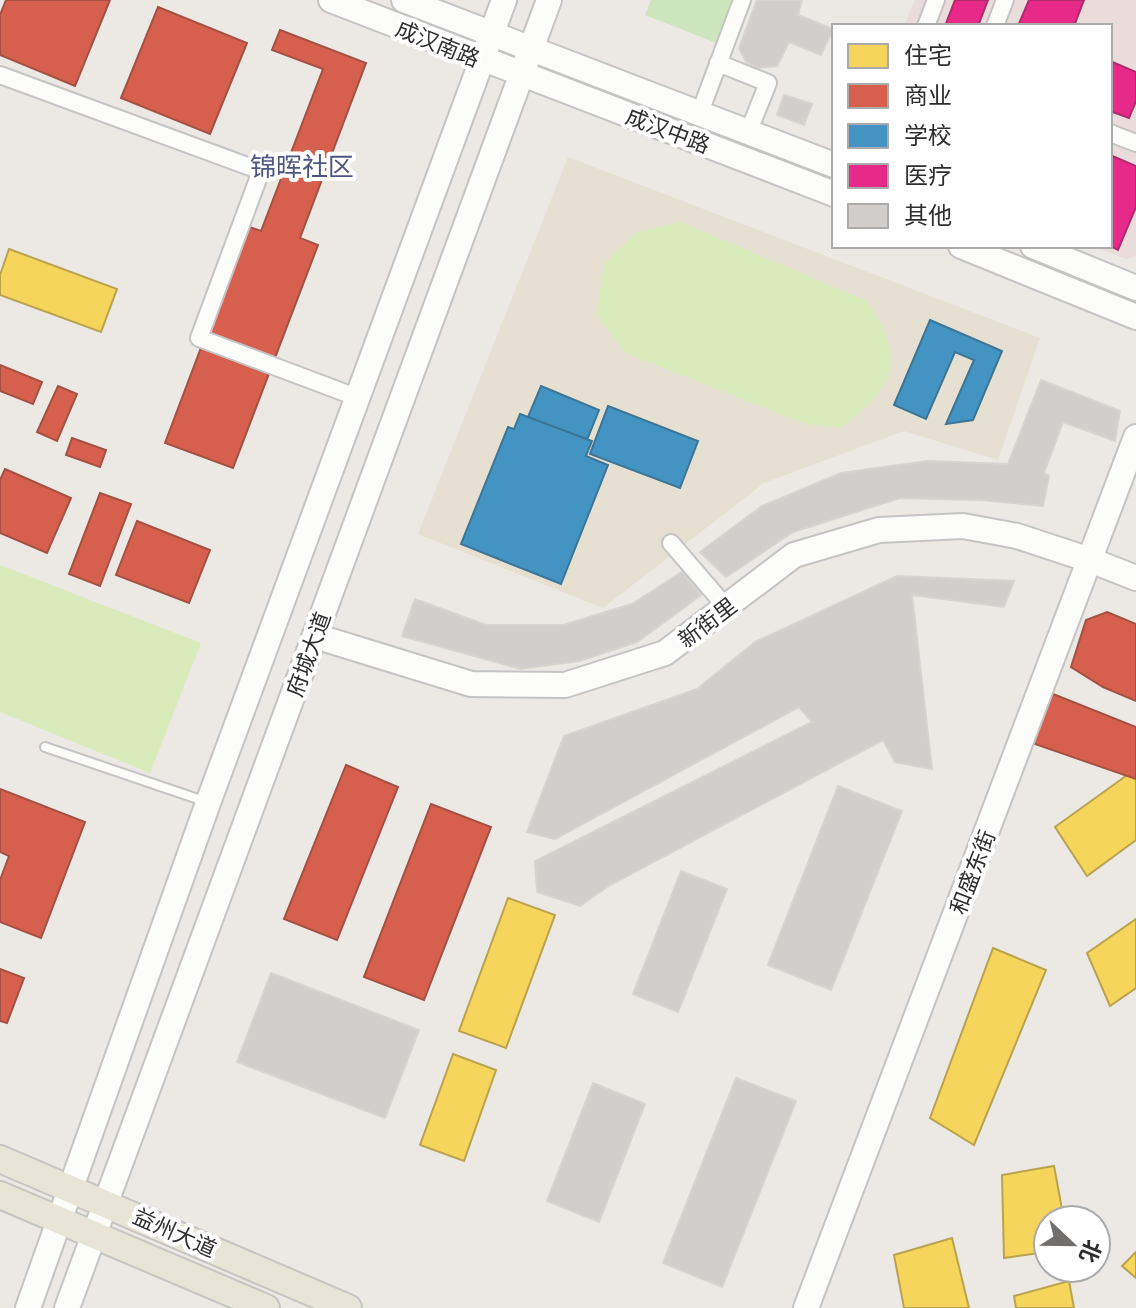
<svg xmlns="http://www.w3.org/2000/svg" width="1136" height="1308" font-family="Lato,'Noto Sans SC',sans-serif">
<rect width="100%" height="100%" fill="#ece8e4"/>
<polygon fill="#e6e0d3" points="568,157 1040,338 998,460 904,431 764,483 603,608 418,534"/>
<polygon fill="#e9dcdb" points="915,0 1136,0 1136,256 1126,259 1093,246 1110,246 1110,26 904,26"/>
<polygon fill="#cee6be" points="651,0 736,0 719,44 645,15"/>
<g fill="#d9eabb">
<path d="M681,222l186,79c39,59 28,89 -28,127l-33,-4 -180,-71 -30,-38 9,-52 32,-31z"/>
<polygon points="0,565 201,643 150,773 0,712"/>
</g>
<g fill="#f6d55c" stroke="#baa34e" stroke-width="2">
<polygon points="9,249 117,289 101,332 0,295 0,275"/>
<polygon points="1130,773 1136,780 1136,840 1087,876 1055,827"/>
<polygon points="508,898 555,915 506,1048 459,1031"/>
<polygon points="1136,919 1136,988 1110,1006 1087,953"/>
<polygon points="993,948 1046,970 974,1145 930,1118"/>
<polygon points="453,1054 496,1070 464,1161 420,1145"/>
<polygon points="1054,1166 1064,1220 1048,1220 1048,1252 1004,1258 1002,1175"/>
<polygon points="952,1238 969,1308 904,1308 894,1255"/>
<polygon points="1136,1252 1136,1278 1122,1266"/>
<polygon points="1069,1281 1074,1308 1016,1308 1014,1296"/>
</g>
<g fill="#d6604d" stroke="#a45144" stroke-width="2">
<polygon points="6,0 110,0 75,86 0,55 0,15"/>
<polygon points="158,7 247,43 210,134 121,98"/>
<polygon points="280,30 366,63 300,238 318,245 233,468 165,443 247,226 261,231 323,69 272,50"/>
<polygon points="0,365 42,382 33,404 0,391"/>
<polygon points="58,386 77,394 57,441 37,432"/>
<polygon points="72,438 106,450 100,467 66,455"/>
<polygon points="5,469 71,498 47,553 0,533 0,480"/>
<polygon points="100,493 131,504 100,586 69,574"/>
<polygon points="137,521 210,550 189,603 116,575"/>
<polygon points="1107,612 1136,624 1136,701 1103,687 1071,667 1086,620"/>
<polygon points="1053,694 1136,727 1136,779 1032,743"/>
<polygon points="346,765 398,787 337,940 284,919"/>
<polygon points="0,789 85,822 41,938 0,922 0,880 9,856 0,852"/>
<polygon points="431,804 491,827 424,1000 364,977"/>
<polygon points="0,969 24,978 7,1023 0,1021"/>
</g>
<g fill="#4393c3" stroke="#3d7596" stroke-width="2">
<polygon points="930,320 1002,351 973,420 946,424 974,360 955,352 926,419 894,405"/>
<polygon points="541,386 599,410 587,440 528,417"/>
<polygon points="608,406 698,441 680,488 590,454"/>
<polygon points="520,414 592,441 586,456 608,465 561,584 461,544 508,427 514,429"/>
</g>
<g fill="#e7298a" stroke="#b02a6e" stroke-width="2">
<polygon points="955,0 988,0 978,26 945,26"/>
<polygon points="1029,0 1084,0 1074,26 1018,26"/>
<polygon points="1110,61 1136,72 1136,101 1129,118 1110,111"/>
<polygon points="1110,155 1136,166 1136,207 1118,250 1110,246"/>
</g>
<g fill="#d1cecb" stroke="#d7d4d0" stroke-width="2">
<polygon points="757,0 802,0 798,15 833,29 821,55 789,42 777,66 758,68 746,62 739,48"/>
<polygon points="784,95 812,104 804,125 777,115"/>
<polygon points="1041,380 1120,411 1115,441 1063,422 1044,473 1049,476 1043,506 980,500 900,498 793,532 726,577 700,552 762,506 841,473 928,461 1008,464"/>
<polygon points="682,572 701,595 637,642 579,661 521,669 402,636 415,599 486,625 563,625 632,604"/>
<polygon points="897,576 1014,581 1004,607 912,595 932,769 895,762 883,740 610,885 580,906 537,892 535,861 812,722 799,707 555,839 527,832 564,736 697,689 755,642"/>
<polygon points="838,786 902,811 831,990 768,965"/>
<polygon points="681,871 727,889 678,1012 633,994"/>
<polygon points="271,973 419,1030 385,1118 237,1062"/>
<polygon points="736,1078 796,1101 722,1287 663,1263"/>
<polygon points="593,1083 645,1104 599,1222 547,1201"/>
</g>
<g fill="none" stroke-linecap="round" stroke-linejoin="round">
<g stroke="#c5c4c5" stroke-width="12">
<polyline id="lane" points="45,747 204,801"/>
</g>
<g stroke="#c5c4c5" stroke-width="20">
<g id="street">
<polyline points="926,26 936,0"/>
<polyline points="995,26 1005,0"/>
<polyline points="718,63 768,83 748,133"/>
<polyline points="0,75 261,171 199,338 356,397"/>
<polyline points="699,115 742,0"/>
<polyline points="1110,133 1136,143"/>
<polyline points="671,543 726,607"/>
</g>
</g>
<g stroke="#c5c4c5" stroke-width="28">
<g id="secondary">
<polyline points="331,0 834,194"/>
<polyline points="404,0 834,165"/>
<polyline points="961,246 1136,317"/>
<polyline points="1033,246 1136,288"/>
<polyline points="1090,560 1136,578"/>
<polyline points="315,636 471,684 565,685 665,653 794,555 879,530 963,526 1017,536 1090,560"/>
<polyline points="28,1308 208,803 504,0"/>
<polyline points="67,1308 549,0"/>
<polyline points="806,1308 1136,437"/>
</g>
</g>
<g stroke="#c6c5c4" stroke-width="30">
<g id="primary">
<polyline points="0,1159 348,1308"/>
<polyline points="0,1195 266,1308"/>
</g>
</g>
<use href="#lane" stroke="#fcfcfb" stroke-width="8"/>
<use href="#street" stroke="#fcfcfb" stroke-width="16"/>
<use href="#secondary" stroke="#fcfcfb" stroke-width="24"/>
<use href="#primary" stroke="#e8e4d6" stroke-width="26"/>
</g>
<g text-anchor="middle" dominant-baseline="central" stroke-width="8" stroke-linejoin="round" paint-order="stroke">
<g font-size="22" fill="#2e2e2e" stroke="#fff">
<text transform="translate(438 43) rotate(22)">成汉南路</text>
<text transform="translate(668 130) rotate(21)">成汉中路</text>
<text transform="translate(707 622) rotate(-37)">新街里</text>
<text transform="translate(308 654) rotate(-70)">府城大道</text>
<text transform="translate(972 872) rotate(-69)">和盛东街</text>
<text transform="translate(175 1232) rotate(24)">益州大道</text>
</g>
<g font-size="26" fill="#4d5680" stroke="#fff">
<text x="302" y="166">锦晖社区</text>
</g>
</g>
<rect x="832" y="24" width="280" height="224" fill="#ffffff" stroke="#ababab" stroke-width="2"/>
<rect x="848" y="44" width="40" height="24" fill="#f6d55c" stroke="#ababab" stroke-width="2"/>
<text x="904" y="64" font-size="24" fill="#2e2e2e">住宅</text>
<rect x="848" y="84" width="40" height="24" fill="#d6604d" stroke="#ababab" stroke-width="2"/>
<text x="904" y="104" font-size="24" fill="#2e2e2e">商业</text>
<rect x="848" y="124" width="40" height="24" fill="#4393c3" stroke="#ababab" stroke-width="2"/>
<text x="904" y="144" font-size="24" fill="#2e2e2e">学校</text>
<rect x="848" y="164" width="40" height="24" fill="#e7298a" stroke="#ababab" stroke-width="2"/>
<text x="904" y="184" font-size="24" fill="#2e2e2e">医疗</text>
<rect x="848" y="204" width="40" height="24" fill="#d1cecb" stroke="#ababab" stroke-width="2"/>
<text x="904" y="224" font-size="24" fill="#2e2e2e">其他</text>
<g transform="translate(1072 1244) rotate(112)"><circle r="38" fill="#ffffff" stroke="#ababab" stroke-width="2"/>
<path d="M0-6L14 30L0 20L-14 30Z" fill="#706f6e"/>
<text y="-12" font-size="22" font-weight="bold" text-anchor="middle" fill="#2e2e2e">北</text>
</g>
</svg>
